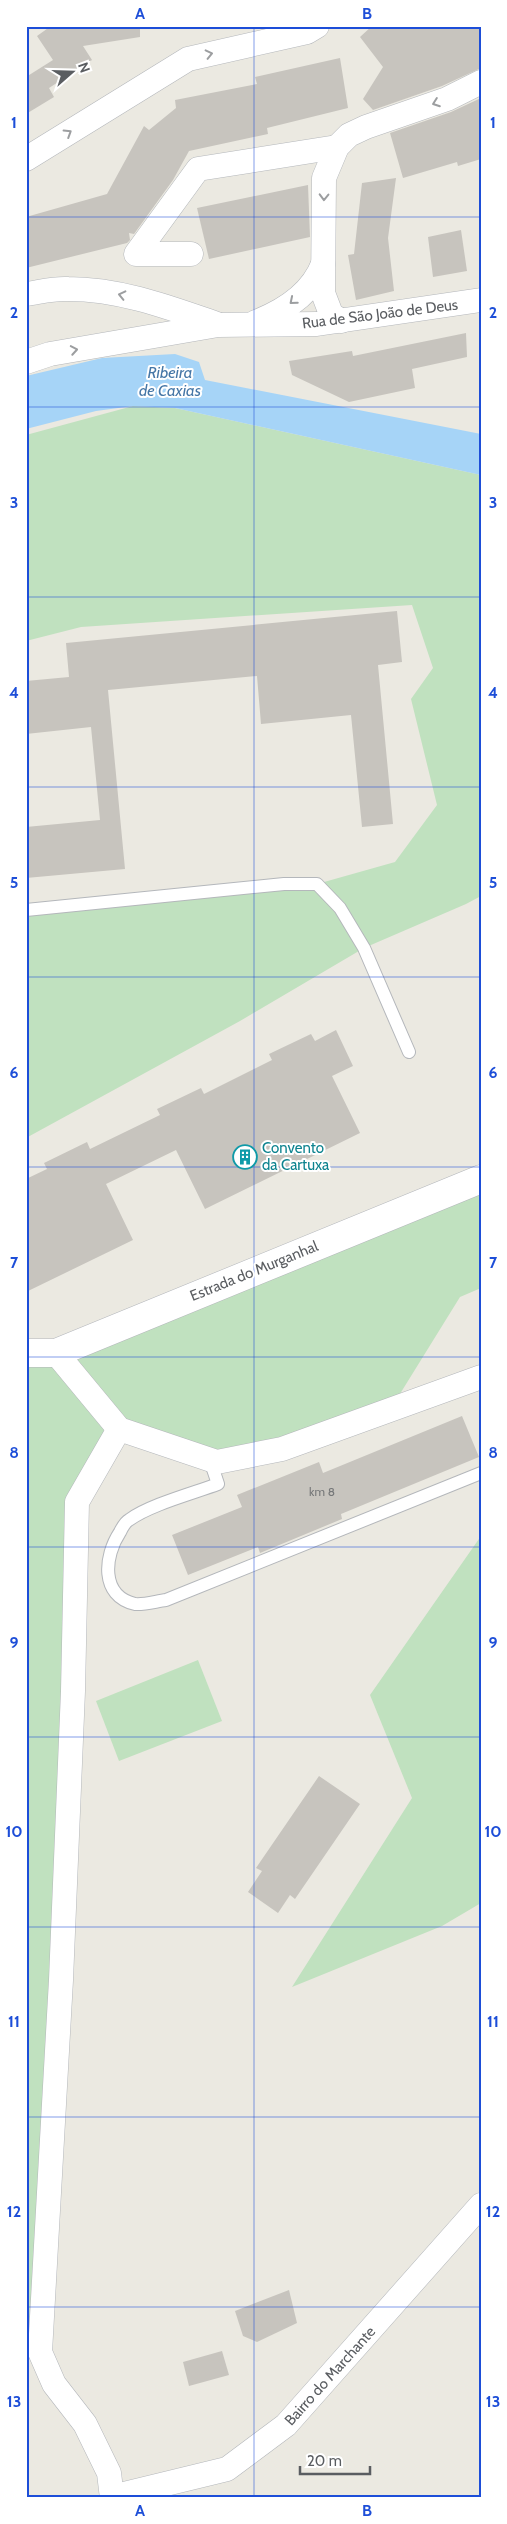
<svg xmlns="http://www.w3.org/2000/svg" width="507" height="2524" font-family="Cabin,sans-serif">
<rect width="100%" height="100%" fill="#ebe9e1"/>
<g fill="#c0e1bf">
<polygon points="133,406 175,408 481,475 481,896 466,904 364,948 240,1021 26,1138 26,911 317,884 395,862 437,805 411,699 433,668 412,605 81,627 26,641 26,435"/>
<polygon points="481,1184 481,1288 460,1297 390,1410 217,1462 119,1429 77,1502 40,2352 26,2353 26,1353"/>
<polygon points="481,1536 481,1903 442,1926 292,1987 412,1798 370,1695"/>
<polygon points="198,1660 222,1721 119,1761 96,1701"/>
</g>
<polygon fill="#a6d4f7" points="175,354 199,362 205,380 481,434 481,475 175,408 133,406 96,411 26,429 26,376 102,358"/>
<g fill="#c7c4be">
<polygon points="51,26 140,26 140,37 83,46 92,60 49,88 54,97 26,114 26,77 53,60 37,36"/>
<polygon points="372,26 481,26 481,68 442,86 373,110 363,99 383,67 360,37"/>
<polygon points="340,58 348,108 267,128 268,134 189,151 173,180 134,234 129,233 130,240 127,243 26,268 26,217 107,194 144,126 149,130 176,108 175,100 257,84 255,77"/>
<polygon points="481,98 481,159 458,166 457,162 403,178 390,133 451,112"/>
<polygon points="396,178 388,238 394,291 356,300 348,255 354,254 362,183"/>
<polygon points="308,185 310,237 209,259 197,208"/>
<polygon points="461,230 467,271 433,277 428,237"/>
<polygon points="466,333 467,357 412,369 415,388 349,402 292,375 289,361 352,351 353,356"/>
<polygon points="397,611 402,662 378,665 393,824 362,827 351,715 261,724 257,676 108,690 125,869 26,878 26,827 100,820 91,727 26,734 26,681 69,677 66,643"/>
<polygon points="336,1030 353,1066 332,1076 360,1133 205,1209 176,1150 106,1184 133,1240 26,1292 26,1179 47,1169 44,1163 87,1142 90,1149 160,1115 157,1109 201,1088 204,1094 272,1060 269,1054 311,1034 315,1041"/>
<polygon points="462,1416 479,1457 341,1514 342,1519 260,1553 258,1547 188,1575 172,1535 242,1507 237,1495 319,1462 323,1473"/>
<polygon points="319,1776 360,1804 295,1899 290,1895 278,1913 248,1892 262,1871 256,1868"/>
<polygon points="289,2290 297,2323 257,2342 243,2336 235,2311"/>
<polygon points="222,2351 229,2375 189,2386 183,2362"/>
</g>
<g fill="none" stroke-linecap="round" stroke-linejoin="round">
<g stroke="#b4b7bb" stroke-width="14">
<g id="lane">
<polyline points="26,910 284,884 317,884 340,908 364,948 409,1052"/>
<path d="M210,1460l8,24c-24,9 -69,21 -89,36 -4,2 -7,8 -9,12 -16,24 -20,64 15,72 9,1 22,-3 31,-4l315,-127"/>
</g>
</g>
<g stroke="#b4b7bb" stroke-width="25">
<g id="street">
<polyline points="26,159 188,59 307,32 317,26"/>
<polyline points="191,254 136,254 198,169 337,147"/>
<path d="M26,294c14,-2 28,-6 42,-5 52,0 100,18 149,35"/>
<polyline points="341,321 331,314 323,293 324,178 337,147 349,135 366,127 447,99 481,82"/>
<path d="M256,322c28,-11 56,-29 67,-58"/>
<polyline points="26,362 50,354 218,325 317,324 481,300"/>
<polyline points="56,1353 119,1429 217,1462 282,1449 481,1377"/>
<polyline points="112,2497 227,2469 286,2425 481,2205"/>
<polyline points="112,2498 109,2473 85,2424 54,2384 40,2352 61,1980 73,1691 77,1502 119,1429"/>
</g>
</g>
<g stroke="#b3b6bb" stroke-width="29">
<polyline id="secondary" points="26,1353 56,1353 481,1179"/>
</g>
<use href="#lane" stroke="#fff" stroke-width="12"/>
<use href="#street" stroke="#fff" stroke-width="24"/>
<use href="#secondary" stroke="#fff" stroke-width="28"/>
</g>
<defs><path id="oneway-chevron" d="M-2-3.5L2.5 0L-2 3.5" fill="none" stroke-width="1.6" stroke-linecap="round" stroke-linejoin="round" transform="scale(1.25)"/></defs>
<g stroke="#9c9ea0">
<use href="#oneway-chevron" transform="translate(209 54) rotate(-13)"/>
<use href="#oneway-chevron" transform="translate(436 103) rotate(160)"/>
<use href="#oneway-chevron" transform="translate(68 133) rotate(-32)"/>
<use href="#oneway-chevron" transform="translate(324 197) rotate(91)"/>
<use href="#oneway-chevron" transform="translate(122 295) rotate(-167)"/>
<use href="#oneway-chevron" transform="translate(293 301) rotate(140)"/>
<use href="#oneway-chevron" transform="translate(74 350) rotate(-10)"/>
</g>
<path fill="none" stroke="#1d4ed8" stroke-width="1" stroke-opacity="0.55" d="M254,26v2472M26,217h455M26,407h455M26,597h455M26,787h455M26,977h455M26,1167h455M26,1357h455M26,1547h455M26,1737h455M26,1927h455M26,2117h455M26,2307h455"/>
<defs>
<g id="building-ring" transform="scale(1.25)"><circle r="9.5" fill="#fff" stroke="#0f9aa8" stroke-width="1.5"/><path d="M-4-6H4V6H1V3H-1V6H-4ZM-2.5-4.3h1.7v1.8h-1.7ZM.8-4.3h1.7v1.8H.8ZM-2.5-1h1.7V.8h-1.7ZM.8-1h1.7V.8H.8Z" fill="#0f9aa8"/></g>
</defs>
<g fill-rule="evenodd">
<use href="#building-ring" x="245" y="1157"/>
</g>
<g text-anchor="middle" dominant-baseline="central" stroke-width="4" stroke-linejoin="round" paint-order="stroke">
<g font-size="12" fill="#757778">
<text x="322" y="1491">km 8</text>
</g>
<g font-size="15" fill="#5a5d61" stroke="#fff">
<text transform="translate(380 314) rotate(-7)">Rua de São João de Deus</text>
<text transform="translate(254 1271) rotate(-22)">Estrada do Murganhal</text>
<text transform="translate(330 2376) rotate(-48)">Bairro do Marchante</text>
</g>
<g font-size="15" fill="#0d838f" stroke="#fff" text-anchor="start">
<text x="262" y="1148">Convento<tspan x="262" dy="17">da Cartuxa</tspan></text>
</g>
<g font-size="16" font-style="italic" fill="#4576a6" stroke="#fff">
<text x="170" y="372">Ribeira<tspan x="170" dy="18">de Caxias</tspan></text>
</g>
</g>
<rect width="507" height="2524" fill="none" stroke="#ffffff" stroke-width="55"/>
<g transform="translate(72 72) rotate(70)" stroke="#ffffff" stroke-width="4" paint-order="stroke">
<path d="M0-4L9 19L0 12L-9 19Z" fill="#5a5d61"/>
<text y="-8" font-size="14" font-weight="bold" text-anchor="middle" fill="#5a5d61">N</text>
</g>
<path d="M300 2466v8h70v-8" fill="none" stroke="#5a5d61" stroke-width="2.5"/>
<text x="307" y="2466" font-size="15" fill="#5a5d61" stroke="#ffffff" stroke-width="4" paint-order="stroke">20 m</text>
<rect x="28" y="28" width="452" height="2468" fill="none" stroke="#1d4ed8" stroke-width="2"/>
<g font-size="16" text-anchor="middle" font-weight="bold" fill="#1d4ed8">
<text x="140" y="19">A</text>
<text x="367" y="19">B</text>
<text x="14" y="128">1</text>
<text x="493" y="128">1</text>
<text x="14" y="318">2</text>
<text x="493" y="318">2</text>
<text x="14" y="508">3</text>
<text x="493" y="508">3</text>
<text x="14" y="698">4</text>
<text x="493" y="698">4</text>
<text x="14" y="888">5</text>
<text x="493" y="888">5</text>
<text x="14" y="1078">6</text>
<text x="493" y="1078">6</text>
<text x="14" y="1268">7</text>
<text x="493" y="1268">7</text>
<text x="14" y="1458">8</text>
<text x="493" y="1458">8</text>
<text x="14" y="1648">9</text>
<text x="493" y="1648">9</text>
<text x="14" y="1837">10</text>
<text x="493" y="1837">10</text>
<text x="14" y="2027">11</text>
<text x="493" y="2027">11</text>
<text x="14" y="2217">12</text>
<text x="493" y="2217">12</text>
<text x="14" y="2407">13</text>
<text x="493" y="2407">13</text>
<text x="140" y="2516">A</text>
<text x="367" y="2516">B</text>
</g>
</svg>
